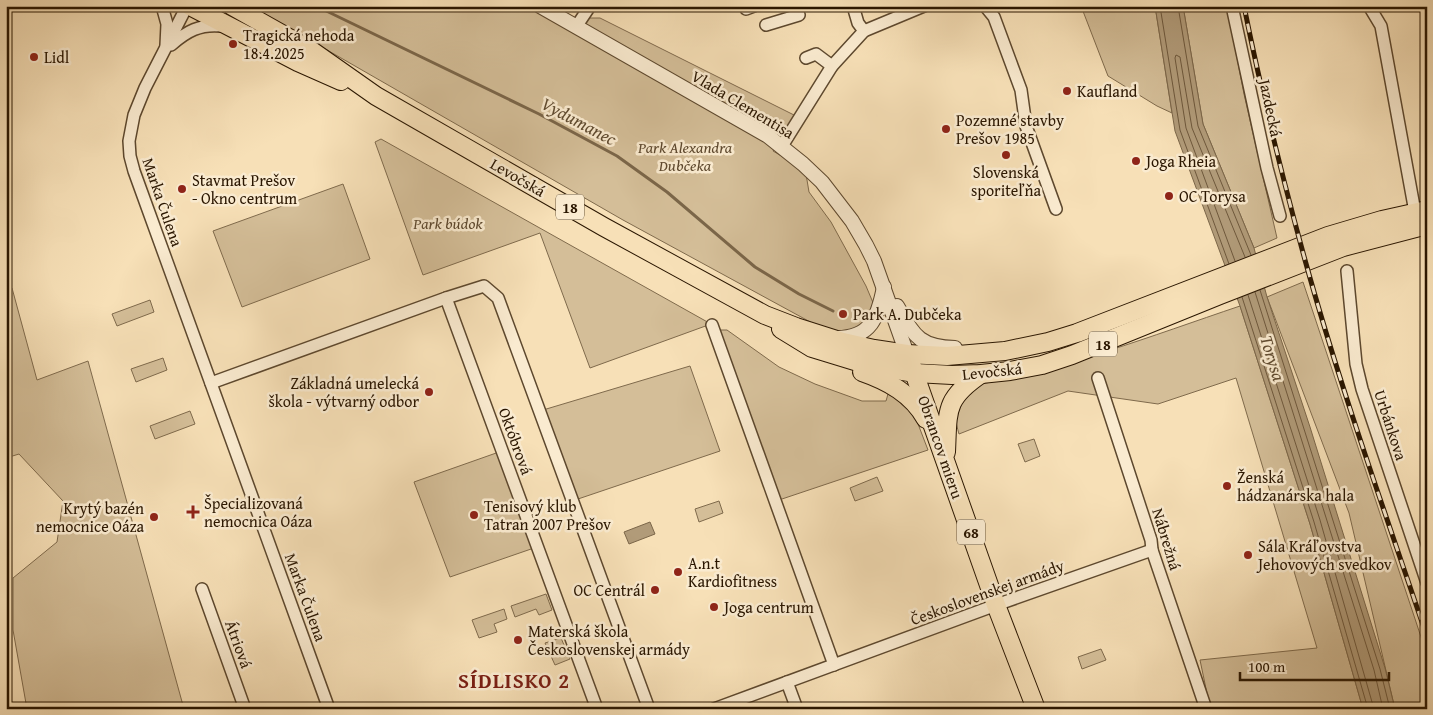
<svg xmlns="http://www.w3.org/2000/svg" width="1433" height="715" font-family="'Gentium Book Plus',serif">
<rect width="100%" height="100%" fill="#f7e0b7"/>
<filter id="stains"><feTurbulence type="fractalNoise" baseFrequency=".004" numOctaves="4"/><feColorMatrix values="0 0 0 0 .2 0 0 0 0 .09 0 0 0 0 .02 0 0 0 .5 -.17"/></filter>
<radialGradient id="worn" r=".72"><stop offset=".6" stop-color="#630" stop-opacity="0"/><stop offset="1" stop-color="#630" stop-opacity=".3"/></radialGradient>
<g fill="#d4be98" stroke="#7f6a4c">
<path d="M248,6h293l21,12h38l196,98 -23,35 22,13 11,10 3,18 22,30 35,64 8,19c-3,5 -6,14 -10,18 -11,11 -26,9 -39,7l-202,-110 -322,-185z"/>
<polygon points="1081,6 1155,6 1172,113 1157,106 1108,76"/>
<polygon points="1183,6 1227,6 1244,94 1277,238 1254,248 1203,124"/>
<polygon points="381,139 711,324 590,368 540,233 423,275 375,142"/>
<polygon points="343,184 370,259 242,307 213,231"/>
<polygon points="1303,282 1427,655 1427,709 1395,709 1349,513 1267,297"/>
<polygon points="12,288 37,380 88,361 184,709 27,709 13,630 13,578 57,542 63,501 19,454 6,458 6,289"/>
<polygon points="150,300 154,312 117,326 112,314"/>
<path d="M1240,306l70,218 53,185h-155l1,-6 -9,-43 117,-12 -81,-270 -78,26 -90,-13 -109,43c-7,-24 -3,-29 11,-48 93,-16 181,-50 270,-80z"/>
<polygon points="719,330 727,330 779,367 815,384 862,401 886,401 888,394 910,403 928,450 779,500"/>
<polygon points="163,358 167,370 136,382 131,369"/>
<polygon points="690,366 720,451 575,500 543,410"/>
<polygon points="190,411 195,424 155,439 150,426"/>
<polygon points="1034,439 1040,456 1025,462 1018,444"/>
<polygon points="499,452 534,548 450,577 414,482"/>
<polygon points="877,477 883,491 855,501 850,488"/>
<polygon points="719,501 723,513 699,522 695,509"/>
<polygon points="546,594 552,610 539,615 536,609 515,617 511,606"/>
<polygon points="504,609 507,619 494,624 497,632 479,638 472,620"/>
<polygon points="561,638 570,659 555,665 545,643"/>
<polygon points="1101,649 1106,660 1082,669 1078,657"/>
</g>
<g fill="#b19b79" stroke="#7b6649">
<polygon points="1155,6 1183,6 1203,124 1254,248 1267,297 1310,427 1385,668 1395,709 1363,709 1310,524 1240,306 1175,131"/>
<polygon points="650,522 655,534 629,544 624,532"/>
</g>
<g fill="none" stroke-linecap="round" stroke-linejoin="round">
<g stroke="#6e583c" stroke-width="1">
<polyline points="1160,6 1180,130 1229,264"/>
<polyline points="1178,6 1198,126 1251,255"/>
<polyline points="1235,261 1186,128 1175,58 1176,55 1180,57 1192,128 1245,257"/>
<polyline points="1260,290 1380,669 1390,709"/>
<polyline points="1255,292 1374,670 1383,709"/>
<polyline points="1248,295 1320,520 1374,709"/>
<polyline points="1242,297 1314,522 1368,709"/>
</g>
<polyline stroke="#7b6649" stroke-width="3" points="316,6 539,114 617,156 667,192 755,267 799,294 833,311"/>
<g stroke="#5d482e" stroke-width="14">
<g id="minor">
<polyline points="162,6 167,24 166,45"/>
<polyline points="187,6 145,88 134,115 129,141 130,156 134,171 329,709"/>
<polyline points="853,6 858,23 864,31"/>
<polyline points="985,6 994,17 1021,90 1026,126 1056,209"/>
<polyline points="1232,6 1267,168 1280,216"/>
<polyline points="1369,6 1381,26 1415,212"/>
<polyline points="746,9 754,6"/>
<polyline points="766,25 799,15 795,6"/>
<polyline points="576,27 590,6"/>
<path d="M171,45c16,-14 29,-21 50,-19"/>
<polyline points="806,58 816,54 832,66"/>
<polyline points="782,146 832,66 864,31 924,6"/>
<polyline points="1347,271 1356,364 1362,389 1427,583"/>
<polyline points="446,298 597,709"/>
<polyline points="712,325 834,665"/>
<polyline points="1098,378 1151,540 1152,550 1206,709"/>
<polyline points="211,383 446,298 484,286 498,298 649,709"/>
<polyline points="202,589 245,709"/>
<polyline points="787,682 797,709"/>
<polyline points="714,709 996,605 1152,550"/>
</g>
</g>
<g stroke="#5d482e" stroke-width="16">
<g id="tertiary">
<polyline points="540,6 768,136 803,164 822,182 852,221 866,245 874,261 907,354"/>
<path d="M897,306c17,29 21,41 58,42"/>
<path d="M837,338c34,0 41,-21 47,-51"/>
</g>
</g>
<g stroke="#2a1600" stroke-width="20">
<g id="primary">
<polyline points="190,6 298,62 341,81"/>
<polyline points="232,6 312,51 376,96 604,227 765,315 796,327 843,342 874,349 907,354 947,356 1005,351 1048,342 1077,333 1328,236 1382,220 1427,210"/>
<polyline points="781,329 812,348 861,363 891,369 915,373 952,375 981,374 1010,371 1042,365 1072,355 1220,295 1343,247 1427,225"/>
<polyline points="911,364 996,605 1036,709"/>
<path d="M862,372c26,9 50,22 64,47"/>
<path d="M946,452c2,-41 -2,-53 35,-78"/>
</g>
</g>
<use href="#minor" stroke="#faebd0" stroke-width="11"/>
<use href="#tertiary" stroke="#faebd0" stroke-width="14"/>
<use href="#primary" stroke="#f7e0b7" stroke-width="18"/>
<g stroke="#2a1600" stroke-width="5">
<path id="rail" d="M1244,6c17,85 38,170 61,254 35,127 80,252 122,377"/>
</g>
<use href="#rail" stroke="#faebd0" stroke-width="3" stroke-dasharray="9" stroke-linecap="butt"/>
</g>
<g fill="#8f2418" stroke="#faebd0" stroke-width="2">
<circle cx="233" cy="44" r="5"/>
<circle cx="34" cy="57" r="5"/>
<circle cx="1067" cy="91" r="5"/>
<circle cx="946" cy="129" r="5"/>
<circle cx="1006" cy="155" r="5"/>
<circle cx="1136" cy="161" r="5"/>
<circle cx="182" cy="189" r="5"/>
<circle cx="1169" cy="196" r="5"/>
<circle cx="843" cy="314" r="5"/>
<circle cx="429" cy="392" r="5"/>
<circle cx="1227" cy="486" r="5"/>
<path d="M190.5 504.5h5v5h5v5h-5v5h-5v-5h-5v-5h5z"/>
<circle cx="474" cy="515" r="5"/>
<circle cx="154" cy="517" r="5"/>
<circle cx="1248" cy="555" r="5"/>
<circle cx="678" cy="572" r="5"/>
<circle cx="655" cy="590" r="5"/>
<circle cx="714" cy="607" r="5"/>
<circle cx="518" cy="640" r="5"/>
</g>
<g text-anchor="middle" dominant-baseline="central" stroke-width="5" stroke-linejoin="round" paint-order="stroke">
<g fill="#faebd0" stroke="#68563e" stroke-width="1">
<rect x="556" y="194.5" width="28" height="25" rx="4"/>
<rect x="1089" y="331.5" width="28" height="25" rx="4"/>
<rect x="957" y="519.5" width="28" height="25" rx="4"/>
</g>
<g font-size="15" font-weight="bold" fill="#2a1600">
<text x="570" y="207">18</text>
<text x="1103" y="344">18</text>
<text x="971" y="532">68</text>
</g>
<g font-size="16" fill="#2a1600" stroke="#faebd0" text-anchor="start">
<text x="243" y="35">Tragická nehoda<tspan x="243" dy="18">18.4.2025</tspan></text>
<text x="44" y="57">Lidl</text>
<text x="1077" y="91">Kaufland</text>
<text x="956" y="120">Pozemné stavby<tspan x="956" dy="18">Prešov 1985</tspan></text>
<text x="1146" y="161">Joga Rheia</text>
<text x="1006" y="172" text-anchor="middle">Slovenská<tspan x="1006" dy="18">sporiteľňa</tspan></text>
<text x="192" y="180">Stavmat Prešov<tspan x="192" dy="18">- Okno centrum</tspan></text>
<text x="1179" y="196">OC Torysa</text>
<text x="853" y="314">Park A. Dubčeka</text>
<text x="419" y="383" text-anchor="end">Základná umelecká<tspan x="419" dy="18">škola - výtvarný odbor</tspan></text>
<text x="1237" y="477">Ženská<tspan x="1237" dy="18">hádzanárska hala</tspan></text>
<text x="204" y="503">Špecializovaná<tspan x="204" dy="18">nemocnica Oáza</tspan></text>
<text x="484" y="506">Tenisový klub<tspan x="484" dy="18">Tatran 2007 Prešov</tspan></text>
<text x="144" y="508" text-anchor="end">Krytý bazén<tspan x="144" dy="18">nemocnice Oáza</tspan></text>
<text x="1258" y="546">Sála Kráľovstva<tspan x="1258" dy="18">Jehovových svedkov</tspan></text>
<text x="688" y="563">A.n.t<tspan x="688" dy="18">Kardiofitness</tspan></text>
<text x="645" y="590" text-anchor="end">OC Centrál</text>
<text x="724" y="607">Joga centrum</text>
<text x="528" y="631">Materská škola<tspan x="528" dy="18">Československej armády</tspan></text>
</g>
<g font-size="16" fill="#2a1600" stroke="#faebd0">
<text transform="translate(743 104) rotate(31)">Vlada Clementisa</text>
<text transform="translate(1271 108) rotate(78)">Jazdecká</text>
<text transform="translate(518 177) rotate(30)">Levočská</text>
<text transform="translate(163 202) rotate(71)">Marka Čulena</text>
<text transform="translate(992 371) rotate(-6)">Levočská</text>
<text transform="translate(1391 425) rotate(72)">Urbánkova</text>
<text transform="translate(516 441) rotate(70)">Októbrová</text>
<text transform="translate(941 447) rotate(71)">Obrancov mieru</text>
<text transform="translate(1167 539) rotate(73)">Nábrežná</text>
<text transform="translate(987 592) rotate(-20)">Československej armády</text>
<text transform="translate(306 597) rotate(70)">Marka Čulena</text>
<text transform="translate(239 644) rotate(70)">Átriová</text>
</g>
<g font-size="16" font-style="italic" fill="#5d482e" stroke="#faebd0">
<text x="685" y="147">Park Alexandra<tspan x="685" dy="18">Dubčeka</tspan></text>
<text x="448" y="223">Park búdok</text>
</g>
<g font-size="18" font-style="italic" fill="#604b30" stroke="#faebd0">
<text transform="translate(579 121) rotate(28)">Vydumanec</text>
<text transform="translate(1273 358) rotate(73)">Torysa</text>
</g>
<g font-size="21" font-weight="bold" letter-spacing="1" fill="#7a1f14" stroke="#faebd0">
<text x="514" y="680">SÍDLISKO 2</text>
</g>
</g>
<rect width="1433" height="715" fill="none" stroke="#f7e0b7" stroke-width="25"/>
<rect x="8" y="8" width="1418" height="700" fill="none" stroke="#2a1600" stroke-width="2.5"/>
<rect x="12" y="12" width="1408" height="690" fill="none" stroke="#2a1600"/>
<path d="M1240 672v8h149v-8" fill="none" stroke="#2a1600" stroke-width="2.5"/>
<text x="1248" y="672" font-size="15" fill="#2a1600" stroke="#faebd0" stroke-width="4" paint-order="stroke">100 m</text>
<rect width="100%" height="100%" filter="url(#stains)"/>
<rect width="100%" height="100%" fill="url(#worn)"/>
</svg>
